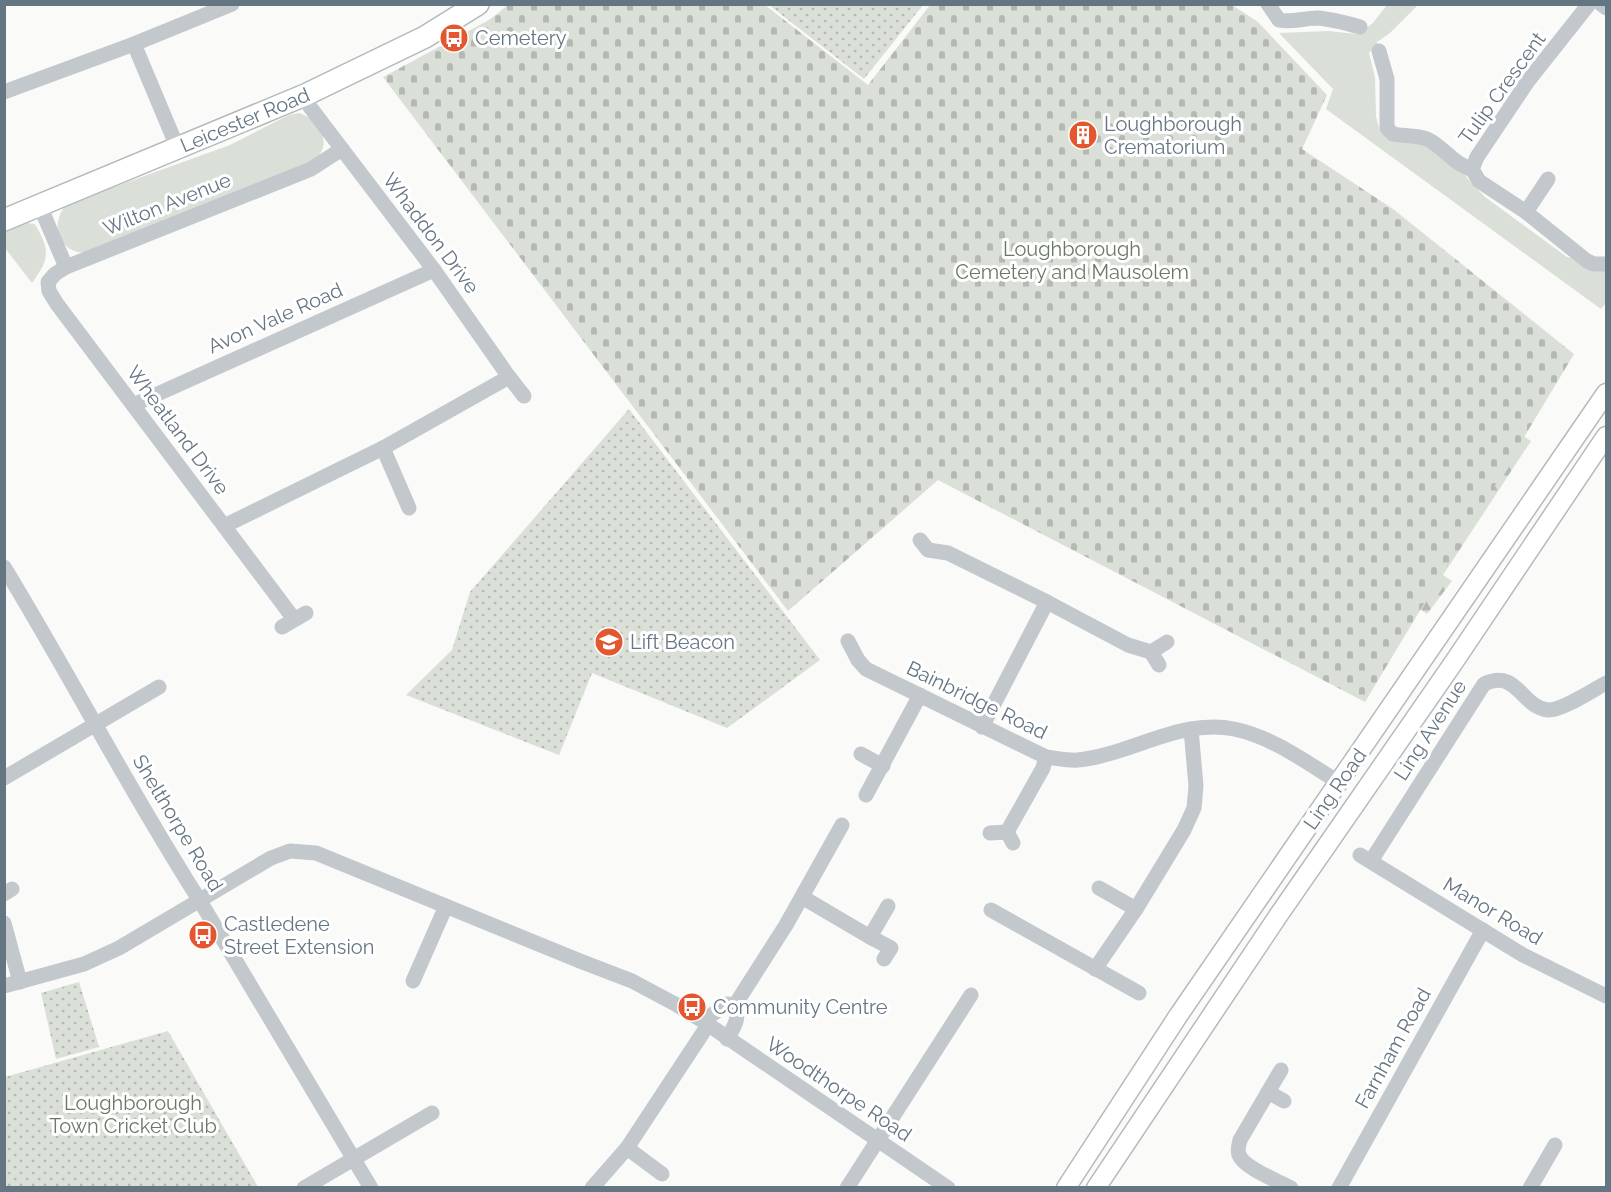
<svg xmlns="http://www.w3.org/2000/svg" width="1611" height="1192" font-family="Raleway,sans-serif">
<defs>
<pattern id="forest-firs" width="22" height="20" patternUnits="userSpaceOnUse" patternTransform="scale(1.5)"><rect width="22" height="20" fill="#dadfd7"/><path d="M5 1l3.5 6h-7zM16 11l3.5 6h-7z" fill="#b4b9b4"/></pattern>
<pattern id="cemetery-stones" width="16" height="16" patternUnits="userSpaceOnUse" patternTransform="scale(1.5)"><rect width="16" height="16" fill="#dadfd7"/><path d="M2 7V4a2 2 0 0 1 4 0v3zM10 15v-3a2 2 0 0 1 4 0v3z" fill="#b4b9b4"/></pattern>
<pattern id="park-dots" width="8" height="8" patternUnits="userSpaceOnUse" patternTransform="scale(1.5)"><rect width="8" height="8" fill="#dadfd7"/><path d="M2 2h.1M6 6h.1" fill="none" stroke="#b4b9b4" stroke-width="1.8" stroke-linecap="round"/></pattern>
</defs>
<rect width="100%" height="100%" fill="#fafaf8"/>
<g fill="#dadfd7">
<polygon points="1387,5 1418,5 1390,33 1377,42 1377,45 1369,53 1375,77 1376,117 1380,131 1385,135 1425,139 1472,169 1466,177 1485,197 1567,257 1606,264 1606,303 1601,309 1326,109 1333,89 1279,33 1328,31 1356,34 1372,24"/>
<path d="M299,113c20,6 34,30 17,46l-230,94c-28,0 -37,-30 -19,-49l163,-59 59,-30z"/>
<path d="M27,223l8,1c15,27 15,34 -3,59l-27,-35 -1,-17z"/>
</g>
<polygon fill="url(#forest-firs)" points="1520,434 1531,441 1443,575 1452,581 1427,614 1410,602"/>
<polygon fill="url(#cemetery-stones)" points="508,5 765,5 868,85 930,5 1232,5 1258,22 1327,95 1302,149 1393,209 1574,354 1365,702 938,480 788,611 383,77 489,20"/>
<g fill="url(#park-dots)">
<polygon points="769,5 923,5 864,79"/>
<polygon points="629,409 820,660 727,728 592,673 559,755 406,695 452,650 470,592"/>
<polygon points="79,982 99,1047 56,1059 41,993"/>
<polygon points="168,1031 258,1187 5,1187 5,1077"/>
</g>
<g fill="none" stroke-linecap="round" stroke-linejoin="round">
<g stroke="#b5babe" stroke-width="21">
<g id="major">
<polyline points="1066,1188 1178,1016 1606,393"/>
<polyline points="1096,1188 1278,916 1454,662 1606,436"/>
</g>
</g>
<g stroke="#b4b9bd" stroke-width="24">
<g id="highway">
<path id="s1" d="M4,220l301,-125 120,-58 53,-33"/>
</g>
</g>
<g stroke="#c3c8cc" stroke-width="15">
<path d="M1268,4l11,16c13,3 25,-2 38,-2 15,1 29,5 43,9"/>
<polyline points="1589,4 1528,81 1477,157 1472,169 1479,181 1526,212 1587,261 1594,264 1606,264"/>
<polyline points="1601,4 1606,8"/>
<polyline points="134,44 178,149"/>
<path d="M1379,51l8,28v49l6,6c10,2 24,1 34,5 17,8 27,26 45,30"/>
<polyline points="4,92 134,44 232,4"/>
<polyline points="305,95 310,107 434,270 509,377 524,396"/>
<polyline points="40,206 66,267"/>
<polyline points="1526,212 1548,179"/>
<polyline points="133,405 434,270"/>
<polyline points="383,448 409,508"/>
<polyline points="224,526 383,448 509,377"/>
<polyline points="920,540 928,550 948,553 1047,602 1128,645 1151,652"/>
<path d="M4,567c67,110 126,225 196,334l171,287"/>
<polyline points="294,619 57,304 49,291 48,282 55,274 66,267 311,169 342,149"/>
<polyline points="282,627 306,613"/>
<path d="M848,641l10,19 8,9 180,88c10,1 22,4 32,3 52,-5 102,-42 156,-31 39,8 73,34 106,54"/>
<polyline points="1159,665 1151,652 1167,642"/>
<polyline points="982,727 1047,602"/>
<polyline points="861,754 883,766"/>
<polyline points="4,778 159,687"/>
<polyline points="866,795 920,695"/>
<polyline points="1007,832 1043,768 1046,757"/>
<polyline points="990,833 1007,832 1013,843"/>
<polyline points="1360,855 1523,955 1606,996"/>
<path d="M1371,861l113,-177c33,-16 38,24 64,26 13,1 45,-20 58,-27"/>
<polyline points="1099,888 1136,909"/>
<polyline points="4,894 12,889"/>
<polyline points="802,897 870,937"/>
<polyline points="991,910 1139,993"/>
<polyline points="4,923 20,982"/>
<polyline points="884,959 891,948 870,937 888,906"/>
<polyline points="1095,969 1136,909 1184,830 1194,808 1196,786 1191,729"/>
<polyline points="413,981 446,906"/>
<polyline points="4,986 84,964 119,948 271,858 290,851 316,853 580,961 632,981 677,1005 703,1021 948,1188"/>
<polyline points="735,1005 786,925 842,825"/>
<path d="M703,1021l24,-17 8,1c5,14 -1,22 -8,34"/>
<path d="M1281,1070l-41,70c-1,5 -3,10 -1,15 5,13 39,26 52,33"/>
<polyline points="1268,1092 1284,1101"/>
<polyline points="627,1148 662,1174"/>
<polyline points="304,1188 432,1113"/>
<polyline points="592,1188 627,1148 708,1025"/>
<polyline points="847,1188 971,995"/>
<polyline points="1339,1188 1483,930"/>
<polyline points="1530,1188 1555,1145"/>
</g>
<use href="#major" stroke="#fff" stroke-width="18"/>
<use href="#highway" stroke="#fff" stroke-width="21"/>
</g>
<defs>
<g id="bus-disc" transform="scale(1.5)"><circle r="9.5" fill="#e4572e" stroke="#fff"/><path d="M-5-6H5V4H4V6H2V4H-2V6H-4V4H-5ZM-3.5-4V0h7V-4ZM-3.5 1.2v1.5H-2V1.2ZM2 1.2v1.5H3.5V1.2Z" fill="#fff"/></g>
<g id="building-disc" transform="scale(1.5)"><circle r="9.5" fill="#e4572e" stroke="#fff"/><path d="M-4-6H4V6H1V3H-1V6H-4ZM-2.5-4.3h1.7v1.8h-1.7ZM.8-4.3h1.7v1.8H.8ZM-2.5-1h1.7V.8h-1.7ZM.8-1h1.7V.8H.8Z" fill="#fff"/></g>
<g id="school-disc" transform="scale(1.5)"><circle r="9.5" fill="#e4572e" stroke="#fff"/><path d="M0-5L7-2L0 1L-7-2ZM-4 1L0 2.5L4 1V4Q0 6-4 4Z" fill="#fff"/></g>
</defs>
<g fill-rule="evenodd">
<use href="#bus-disc" x="454" y="38"/>
<use href="#building-disc" x="1083" y="135"/>
<use href="#school-disc" x="609" y="642"/>
<use href="#bus-disc" x="203" y="935"/>
<use href="#bus-disc" x="692" y="1007"/>
</g>
<g text-anchor="middle" dominant-baseline="central" stroke-width="6" stroke-linejoin="round" paint-order="stroke">
<g font-size="20" fill="#657683" stroke="#fff" text-anchor="start">
<text x="475" y="38">Cemetery</text>
<text x="1104" y="124">Loughborough<tspan x="1104" dy="23">Crematorium</tspan></text>
<text x="630" y="642">Lift Beacon</text>
<text x="224" y="924">Castledene<tspan x="224" dy="23">Street Extension</tspan></text>
<text x="713" y="1007">Community Centre</text>
</g>
<g font-size="20" fill="#657683" stroke="#fff">
<text transform="translate(1502 88) rotate(-54)">Tulip Crescent</text>
<text stroke="none"><textPath href="#s1" startOffset="261">Leicester Road</textPath></text>
<text transform="translate(167 204) rotate(-22)">Wilton Avenue</text>
<text transform="translate(431 233) rotate(53)">Whaddon Drive</text>
<text transform="translate(275 318) rotate(-24)">Avon Vale Road</text>
<text transform="translate(178 430) rotate(53)">Wheatland Drive</text>
<text transform="translate(977 700) rotate(26)">Bainbridge Road</text>
<text transform="translate(1430 730) rotate(-57)">Ling Avenue</text>
<text transform="translate(1335 789) rotate(-55)">Ling Road</text>
<text transform="translate(178 823) rotate(59)">Shelthorpe Road</text>
<text transform="translate(1493 911) rotate(31)">Manor Road</text>
<text transform="translate(1393 1048) rotate(-61)">Farnham Road</text>
<text transform="translate(839 1089) rotate(34)">Woodthorpe Road</text>
</g>
<g font-size="20" fill="#687a64" stroke="#fff">
<text x="1072" y="249">Loughborough<tspan x="1072" dy="23">Cemetery and Mausolem</tspan></text>
<text x="133" y="1103">Loughborough<tspan x="133" dy="23">Town Cricket Club</tspan></text>
</g>
</g>
<rect width="1611" height="1192" fill="none" stroke="#657683" stroke-width="12"/>
</svg>
